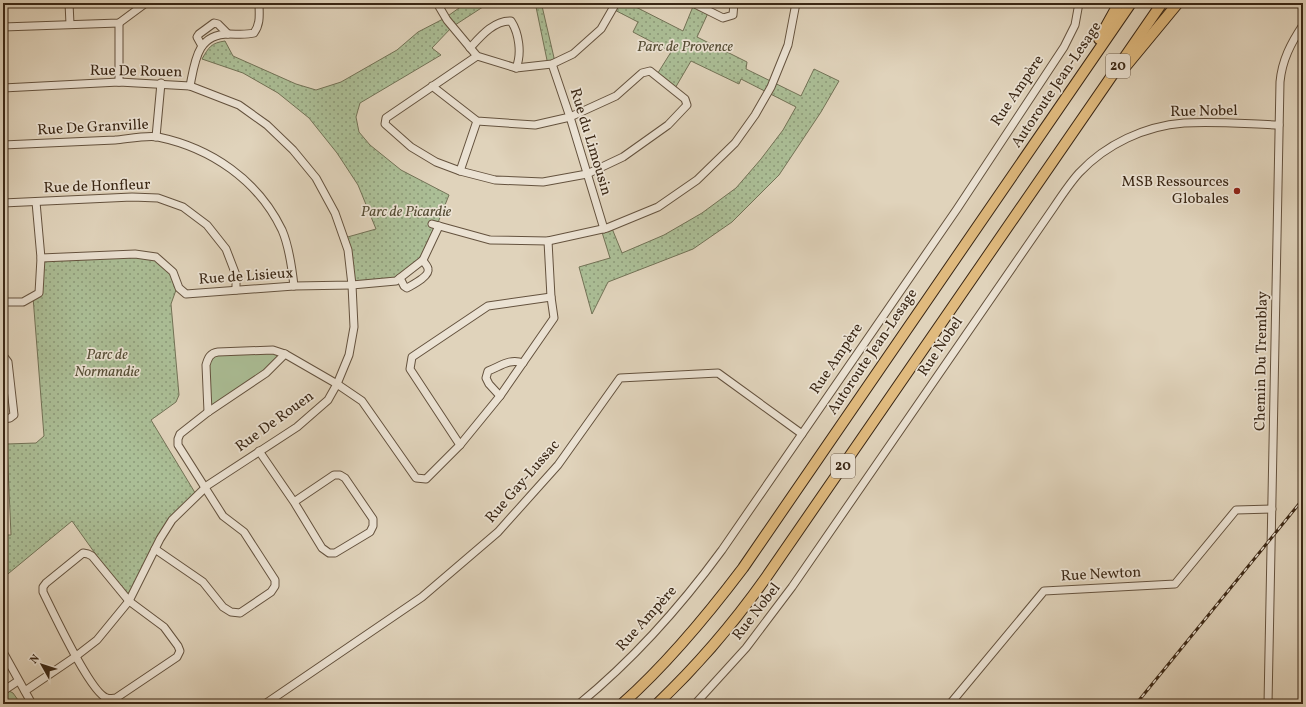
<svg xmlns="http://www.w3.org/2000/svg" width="1306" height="707" font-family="Vollkorn,serif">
<defs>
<pattern id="park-dots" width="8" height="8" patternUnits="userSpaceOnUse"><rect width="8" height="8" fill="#abbe96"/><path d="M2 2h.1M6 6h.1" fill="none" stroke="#8c9a79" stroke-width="1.8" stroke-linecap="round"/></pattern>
</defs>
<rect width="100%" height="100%" fill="#e0d3bb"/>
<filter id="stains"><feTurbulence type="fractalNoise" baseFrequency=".005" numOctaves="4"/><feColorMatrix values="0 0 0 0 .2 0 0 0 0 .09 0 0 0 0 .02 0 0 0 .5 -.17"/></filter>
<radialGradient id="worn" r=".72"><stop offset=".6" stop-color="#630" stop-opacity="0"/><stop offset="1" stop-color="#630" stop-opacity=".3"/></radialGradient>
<g fill="#abbe96" stroke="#727256">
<polygon points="273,350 285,354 266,373 208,412 208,358 213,353"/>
<polygon points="9,691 13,693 18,700 18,704 3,704 3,694"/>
</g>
<g fill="url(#park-dots)" stroke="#727256">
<path d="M466,3h23l-37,24 -20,21 9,7 -81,48 -4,14 3,15 11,13 31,25 48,25 -26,65 -27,21 -44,4 -8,-47 32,-9 -18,-44 -21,-32 -28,-35 -31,-25 -35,-20 -41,-14c7,-12 9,-16 23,-18l8,15 63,28 20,6 25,-8 56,-32 21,-18 27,-14z"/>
<polygon points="525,3 547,3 542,6 555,62 548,65 536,7"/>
<polygon points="601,3 628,3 683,31 694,4 709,11 697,37 747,62 746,69 801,96 814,69 839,81 821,112 779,175 732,222 693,249 608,282 592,314 579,267 610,258 601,229 611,226 622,253 664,235 702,213 736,188 761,159 783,130 796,107 741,79 739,84 691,61 674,90 656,76 671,52 633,32 638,22"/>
<polygon points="156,257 173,272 179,288 176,290 171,304 179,395 176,402 151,420 197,496 172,520 129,601 72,521 3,578 3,535 11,535 7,444 36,443 44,436 33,297 39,293 41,258"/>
</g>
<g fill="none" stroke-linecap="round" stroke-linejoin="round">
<g stroke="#64523e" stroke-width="9">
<g id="minor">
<polyline points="69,3 70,24"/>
<polyline points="324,3 348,3"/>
<polyline points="437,3 447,20 477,56 516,68 552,64 573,54 601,29 616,3"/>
<polyline points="693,3 723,18 733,15 734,3"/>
<polyline points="119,23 119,82"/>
<polyline points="3,27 119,23 146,3"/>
<polyline points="202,46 197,37 199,34 214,23 218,24 228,34"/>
<path d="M470,48c10,-11 24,-28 41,-27 8,12 11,33 5,47"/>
<polyline points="552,64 570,117 604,229"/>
<path d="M190,86c5,-25 7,-52 39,-52 9,0 17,1 25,-1 7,-10 5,-19 5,-30"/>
<polyline points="432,86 477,121 535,125 570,117 616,96 642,73 650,71 685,99 687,105 668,125 623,157 587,174 543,182 495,180 460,171 436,162 411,147 385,124 386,118 477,56"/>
<polyline points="3,88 119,82 190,86 239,105 267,125 293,150 316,178 335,213 348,250 352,285 354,327 349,355 337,384 328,400 297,427 208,485 172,520 160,539 129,601 97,640 75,657 25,691"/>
<polyline points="156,137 161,83"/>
<path d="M3,145c37,-2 75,-3 112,-5 12,-1 32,-5 43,-3 53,11 100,43 124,93 7,16 10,38 12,56"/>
<polyline points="460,171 477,121"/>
<polyline points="3,203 132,197 158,198 183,207 207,225 226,249 236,275 236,290"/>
<polyline points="432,224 490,240 548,241 607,228 658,207 697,180 735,143 755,115 771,87 788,45 796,3"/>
<polyline points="41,258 135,254 156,257 173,272 179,288 186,294 294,286 352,285 396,281 423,260 439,226"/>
<path d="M400,278l4,8 3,2c5,-3 23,-12 21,-19 0,-3 -4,-6 -5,-9"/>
<polyline points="3,302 23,302 39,293 41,258 36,202"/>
<polyline points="3,359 5,358 8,362 14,415 10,418 3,419"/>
<path d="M500,396l-11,-12 -3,-6 2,-7c13,-5 22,-13 35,-8"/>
<path d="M208,412l-2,-47c2,-7 4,-12 12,-13l55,-2 12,4 52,30 25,17 54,77 10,1 34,-34 40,-49 54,-78 -3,-21 -3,-56"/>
<polyline points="460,445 410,369 412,357 488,306 551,297"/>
<polyline points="259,451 294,502 322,548 329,553 335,553 370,532 373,526 373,519 345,478 340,475 334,475 294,502"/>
<polyline points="155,549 203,582 223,607 231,612 240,613 271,592 275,586 275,580 244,532 223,516 178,445 178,439 180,434 208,412 266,373 285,354"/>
<path d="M83,553l5,1 4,2 37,45 35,26 14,19 2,5 -3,6 -61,41c-2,0 -6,1 -9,0 -16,-4 -55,-88 -64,-106v-5l3,-4z"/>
<polyline points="3,652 32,704"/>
<polyline points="3,691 18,681"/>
<polyline points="265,704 422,597 498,532 558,465 620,378 718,373 802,434"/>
<path d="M579,704c55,-45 102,-98 143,-154l235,-341 107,-162 11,-22 4,-22"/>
<path d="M695,704l51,-56 46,-61 262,-380c8,-12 16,-24 25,-34 27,-29 66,-47 105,-50 31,-2 63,1 95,2"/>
<polyline points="950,704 1044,591 1175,584 1236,510 1272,509"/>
<path d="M1268,704l12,-622c2,-22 11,-39 23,-57"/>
</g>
</g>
<g stroke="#3a2715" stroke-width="12">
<g id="highway">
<polyline points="1099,39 1119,3"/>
<polyline points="1121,72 1178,3"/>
<path d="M622,704c45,-40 84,-87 121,-136l388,-565"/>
<path d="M657,704c40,-38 76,-80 108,-125l397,-576"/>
</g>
</g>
<use href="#minor" stroke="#ebe2d3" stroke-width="7"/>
<use href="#highway" stroke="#e0ba7e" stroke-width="10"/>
<g stroke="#3a2715" stroke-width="3">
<polyline id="rail" points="1136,704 1303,499"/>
</g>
<use href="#rail" stroke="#ebe2d3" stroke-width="1.5" stroke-dasharray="4.5" stroke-linecap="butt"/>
</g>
<circle fill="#8f2418" stroke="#ebe2d3" stroke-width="1.5" cx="1237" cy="191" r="4"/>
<g text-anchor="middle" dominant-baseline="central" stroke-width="3.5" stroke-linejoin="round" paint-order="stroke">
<g fill="#ebe2d3" stroke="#6f5f4e" stroke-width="1">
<rect x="1106" y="54" width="24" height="24" rx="3"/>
<rect x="831" y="454" width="24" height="24" rx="3"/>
</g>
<g font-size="14" font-weight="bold" fill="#3a2715">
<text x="1118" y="66">20</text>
<text x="843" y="466">20</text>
</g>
<g font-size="15" font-style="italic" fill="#564d35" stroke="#ebe2d3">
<text x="685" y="47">Parc de Provence</text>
<text x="406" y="212">Parc de Picardie</text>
<text x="107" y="355">Parc de<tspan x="107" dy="17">Normandie</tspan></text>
</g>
<g font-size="15" fill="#3a2715" stroke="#ebe2d3">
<text transform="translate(136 72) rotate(1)">Rue De Rouen</text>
<text transform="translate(1057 85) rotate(-56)">Autoroute Jean-Lesage</text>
<text transform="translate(1018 91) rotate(-56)">Rue Ampère</text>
<text transform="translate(1204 112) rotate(-1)">Rue Nobel</text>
<text transform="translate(93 128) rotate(-3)">Rue De Granville</text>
<text transform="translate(590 142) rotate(73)">Rue du Limousin</text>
<text transform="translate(97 187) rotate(-2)">Rue de Honfleur</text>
<text transform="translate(246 277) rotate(-4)">Rue de Lisieux</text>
<text transform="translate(941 347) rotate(-56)">Rue Nobel</text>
<text transform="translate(873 352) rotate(-56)">Autoroute Jean-Lesage</text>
<text transform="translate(837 359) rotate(-56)">Rue Ampère</text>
<text transform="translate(1262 361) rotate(-89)">Chemin Du Tremblay</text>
<text transform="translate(275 422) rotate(-36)">Rue De Rouen</text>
<text transform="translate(523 482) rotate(-49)">Rue Gay-Lussac</text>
<text transform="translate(1101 575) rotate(-3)">Rue Newton</text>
<text transform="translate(757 612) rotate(-52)">Rue Nobel</text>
<text transform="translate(647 619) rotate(-48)">Rue Ampère</text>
</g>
<g font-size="15" fill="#3a2715" stroke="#ebe2d3" text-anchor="end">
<text x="1229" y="182">MSB Ressources<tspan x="1229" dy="17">Globales</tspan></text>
</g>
</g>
<rect width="1306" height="707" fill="none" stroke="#e0d3bb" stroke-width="16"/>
<rect x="4" y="4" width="1298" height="699" fill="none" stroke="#3a2715" stroke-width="2"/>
<rect x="8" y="8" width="1290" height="691" fill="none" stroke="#3a2715"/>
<g transform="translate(42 665) rotate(309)" stroke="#ebe2d3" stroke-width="3" paint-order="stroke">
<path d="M0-3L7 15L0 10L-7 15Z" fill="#3a2715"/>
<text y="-6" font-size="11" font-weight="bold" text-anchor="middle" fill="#3a2715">N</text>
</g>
<rect width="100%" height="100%" filter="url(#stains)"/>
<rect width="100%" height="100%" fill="url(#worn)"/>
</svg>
